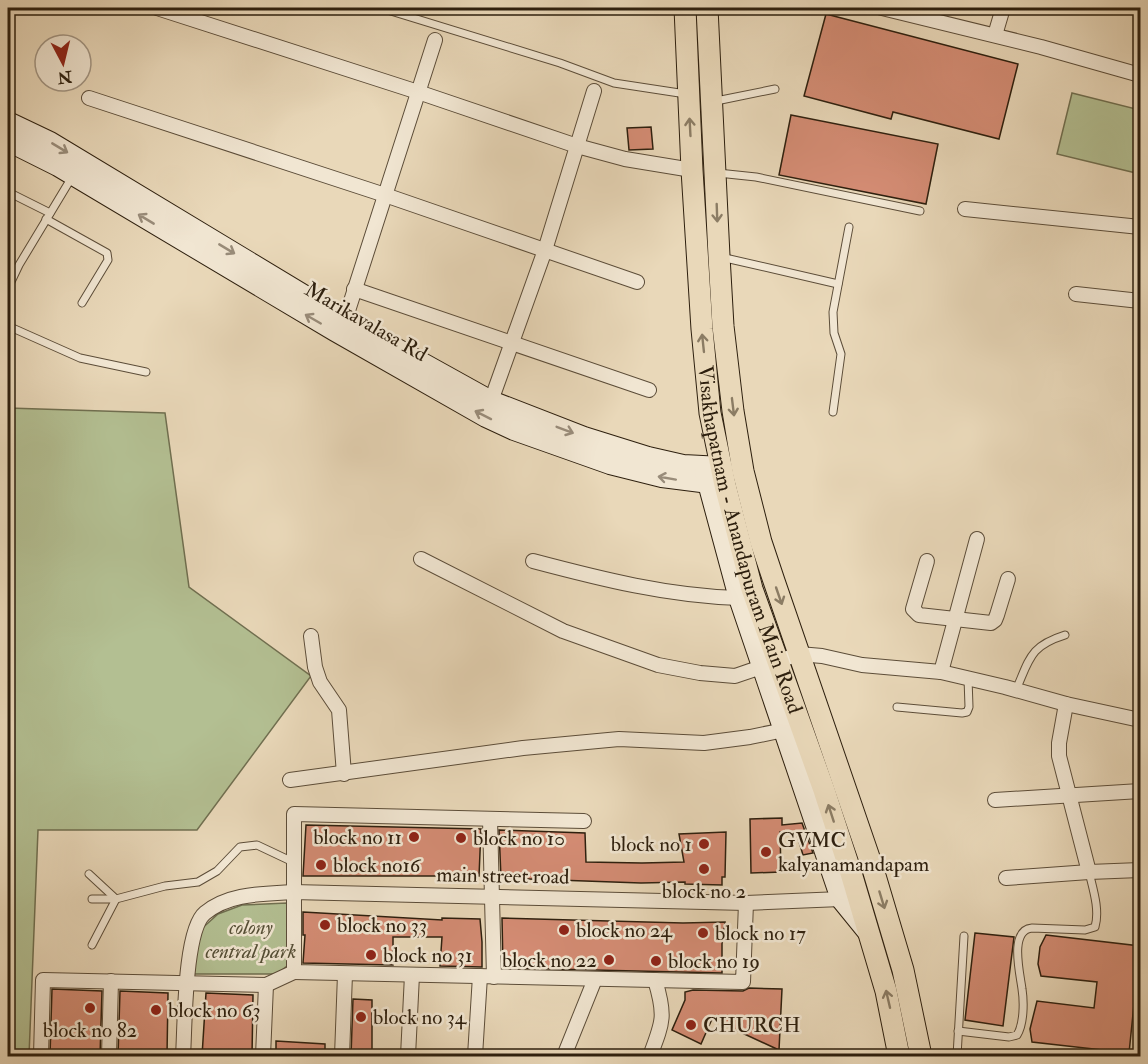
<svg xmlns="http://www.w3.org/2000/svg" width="1148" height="1064" font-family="'IM FELL Double Pica',serif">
<rect width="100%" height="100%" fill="#e9d8b9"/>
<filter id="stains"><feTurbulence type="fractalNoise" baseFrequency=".00333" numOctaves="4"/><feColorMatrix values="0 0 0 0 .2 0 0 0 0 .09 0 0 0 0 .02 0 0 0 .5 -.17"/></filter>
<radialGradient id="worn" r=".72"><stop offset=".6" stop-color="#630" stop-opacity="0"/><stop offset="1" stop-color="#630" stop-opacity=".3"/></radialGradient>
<g fill="#b3bf92" stroke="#706f50" stroke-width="1.5">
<polygon points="1072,93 1140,110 1140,174 1057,154"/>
<polygon points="8,408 165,413 189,587 311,676 197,830 38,830 29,1056 8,1056"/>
<polygon points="287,903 287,966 277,974 193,974 198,932 218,914 242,905"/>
</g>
<g fill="#d48c74" stroke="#2d1f0e" stroke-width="1.5">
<polygon points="826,14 1018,64 999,139 893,112 891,119 804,96"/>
<polygon points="791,115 938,144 926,204 779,175"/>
<polygon points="651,127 653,149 629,150 627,128"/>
<polygon points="782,818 782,825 802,823 813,853 803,855 796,832 780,832 781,872 751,873 750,819"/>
<polygon points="306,825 481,829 479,876 303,876"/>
<polygon points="499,830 585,833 586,862 642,863 684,862 679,834 726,832 725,877 722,877 722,885 685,884 685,882 641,883 501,878"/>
<polygon points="303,912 442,920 442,918 480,919 482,942 482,967 440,966 442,937 393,937 393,965 303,963 305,935 303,935"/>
<polygon points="502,918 683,923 725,922 722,944 722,973 503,968"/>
<polygon points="975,933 1014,937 1003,1026 965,1020"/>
<polygon points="1046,935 1140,946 1129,1053 1032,1042 1030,1029 1037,1001 1094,1008 1097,982 1041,976 1038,964 1040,947"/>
<polygon points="749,988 782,989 779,1050 712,1019 701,1044 672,1030 685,1000 685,992 693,990 743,991"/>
<polygon points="52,989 102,991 100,1056 50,1056"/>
<polygon points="120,991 168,993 167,1056 118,1056"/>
<polygon points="206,993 253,995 252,1056 202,1056"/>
<polygon points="353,999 372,1000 372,1056 351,1056"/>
<polygon points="276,1041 325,1044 325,1056 276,1056"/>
</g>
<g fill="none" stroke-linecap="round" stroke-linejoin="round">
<g stroke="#5c4d39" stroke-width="9">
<g id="lane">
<polyline points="381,8 560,63 614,83 686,94"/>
<polyline points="716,101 775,89"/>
<polyline points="718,173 756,177 920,211"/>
<polyline points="8,192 50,213"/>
<polyline points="46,219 107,253 108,260 82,303"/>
<polyline points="721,257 838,284"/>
<polyline points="8,288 19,265 72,177"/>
<polyline points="8,326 80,358 146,372"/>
<polyline points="833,412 841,354 834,333 833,312 849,227"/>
<path d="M1016,690c14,-32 14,-44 49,-55"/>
<polyline points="897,707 962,713 967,712 969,707 968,678"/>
<polyline points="89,874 116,899"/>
<polyline points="92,899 116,899 165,886 198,882 217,871 240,847 257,845 293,862"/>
<polyline points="92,945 116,899"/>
<path d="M958,1031l51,6 8,-2c7,-11 7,-33 5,-46 -2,-16 -13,-59 10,-61l53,2 10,-3c5,-17 -2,-38 -6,-55"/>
<polyline points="957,1056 964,936"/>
</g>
</g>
<g stroke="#5c4d39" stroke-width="16">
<g id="street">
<polyline points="157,8 418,92 577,146 625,159 692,170"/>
<polyline points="882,8 1041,47 1140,75"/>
<polyline points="995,35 1003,8"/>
<polyline points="89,98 385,195 637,282"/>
<polyline points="965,209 1140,227"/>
<polyline points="354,289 649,390"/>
<polyline points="1076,294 1140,301"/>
<polyline points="345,320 435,40"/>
<polyline points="491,401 545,250 594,91"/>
<polyline points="421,559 563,631 658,665 700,673 735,676 799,654 822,656 862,665 941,672 1005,687 1066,704 1140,720"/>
<path d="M533,561c68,18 135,35 206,37"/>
<polyline points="927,561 913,609 919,615 991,623 995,620 997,615 1008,579"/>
<polyline points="311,636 315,667 320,682 339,710 344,774"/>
<polyline points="941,672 977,539"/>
<polyline points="1066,704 1059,743 1059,756 1089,872"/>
<polyline points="290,780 523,748 619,739 704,743 750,737 784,730"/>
<polyline points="995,800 1140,791"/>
<polyline points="490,819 494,977"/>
<polyline points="584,821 294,814 294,972 743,982 746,903"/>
<polyline points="1006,878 1089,872 1140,870"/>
<polyline points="41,1056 43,980 266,985 294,972"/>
<polyline points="109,1056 111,981"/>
<path d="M183,1056c2,-28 1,-126 22,-143 24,-20 58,-19 88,-21l453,11 95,-4"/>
<polyline points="263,1056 266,985"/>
<polyline points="342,1056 345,974"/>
<polyline points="408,1056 412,975"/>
<polyline points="475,1056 480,976"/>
<polyline points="564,1056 595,979"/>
<path d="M650,1056c13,-34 16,-40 5,-76"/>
</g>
</g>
<g stroke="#2d1f0e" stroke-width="22">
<g id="secondary">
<polyline points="8,122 50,142 345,320 491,401 584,437 648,457 683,465 722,467"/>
<polyline points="8,141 58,166 335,331 486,417 514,430 610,464 662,477 725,485"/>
<polyline points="705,472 739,598 841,899 867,931"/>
</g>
</g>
<g stroke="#2d1f0e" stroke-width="23">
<g id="primary">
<path id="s1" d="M685,8l7,162 10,159 8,84 15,72 27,104 72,201 27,83 35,118 13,65"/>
<polyline points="707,8 719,256 723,326 733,411 743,471 761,542 774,581 873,869 903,970 921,1056"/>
</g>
</g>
<use href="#lane" stroke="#f1e6d2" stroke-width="7"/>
<use href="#street" stroke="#f1e6d2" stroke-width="14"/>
<use href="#secondary" stroke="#f1e6d2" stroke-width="20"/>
<use href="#primary" stroke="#e9d8b9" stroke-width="21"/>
</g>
<defs><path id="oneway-shaft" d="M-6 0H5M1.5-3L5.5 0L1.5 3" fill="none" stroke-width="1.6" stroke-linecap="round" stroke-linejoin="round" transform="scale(1.5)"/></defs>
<g stroke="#8b7c64">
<use href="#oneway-shaft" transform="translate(690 127) rotate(-93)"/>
<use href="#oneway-shaft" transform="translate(717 213) rotate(88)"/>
<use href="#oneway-shaft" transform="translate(703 343) rotate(-96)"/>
<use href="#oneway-shaft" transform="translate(733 407) rotate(83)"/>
<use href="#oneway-shaft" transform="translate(779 596) rotate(71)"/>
<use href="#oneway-shaft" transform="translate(831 813) rotate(-108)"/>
<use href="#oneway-shaft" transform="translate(882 900) rotate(73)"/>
<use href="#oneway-shaft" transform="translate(888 999) rotate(-103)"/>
</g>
<g stroke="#998c7a">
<use href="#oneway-shaft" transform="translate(60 148) rotate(31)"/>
<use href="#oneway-shaft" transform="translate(146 219) rotate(-149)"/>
<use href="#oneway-shaft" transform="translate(227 249) rotate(31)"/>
<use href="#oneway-shaft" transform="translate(313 319) rotate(-150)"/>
<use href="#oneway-shaft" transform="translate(483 415) rotate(-153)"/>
<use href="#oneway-shaft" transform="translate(565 430) rotate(21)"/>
<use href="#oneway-shaft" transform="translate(667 478) rotate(-170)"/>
</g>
<g fill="#8f2418" stroke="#f1e6d2" stroke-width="2">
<circle cx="414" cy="837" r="6"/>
<circle cx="461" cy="838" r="6"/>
<circle cx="704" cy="844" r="6"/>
<circle cx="766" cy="852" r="6"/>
<circle cx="321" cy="865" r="6"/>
<circle cx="704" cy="869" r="6"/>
<circle cx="325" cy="925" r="6"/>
<circle cx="564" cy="930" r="6"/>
<circle cx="703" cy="933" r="6"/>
<circle cx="371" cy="955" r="6"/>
<circle cx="609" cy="960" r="6"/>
<circle cx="656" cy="961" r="6"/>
<circle cx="90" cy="1008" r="6"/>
<circle cx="156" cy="1010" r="6"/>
<circle cx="361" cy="1017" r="6"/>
<circle cx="691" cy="1025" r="6"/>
</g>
<g text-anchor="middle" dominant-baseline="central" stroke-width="5" stroke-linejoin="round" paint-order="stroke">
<g font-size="21" fill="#2d1f0e" stroke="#f1e6d2">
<text transform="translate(366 322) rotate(30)">Marikavalasa Rd</text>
<text stroke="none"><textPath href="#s1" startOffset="538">Visakhapatnam - Anandapuram Main Road</textPath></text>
<text transform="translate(503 876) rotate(1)">main street road</text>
</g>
<g font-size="21" fill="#2d1f0e" stroke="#f1e6d2" text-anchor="start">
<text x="402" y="837" text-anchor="end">block no 11</text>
<text x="473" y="838">block no 10</text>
<text x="778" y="840">GVMC<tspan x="778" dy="24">kalyanamandapam</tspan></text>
<text x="692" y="844" text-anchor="end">block no 1</text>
<text x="333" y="865">block no16</text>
<text x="704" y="891" text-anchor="middle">block no 2</text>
<text x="337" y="925">block no 33</text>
<text x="576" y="930">block no 24</text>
<text x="715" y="933">block no 17</text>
<text x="383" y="955">block no 31</text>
<text x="597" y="960" text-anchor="end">block no 22</text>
<text x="668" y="961">block no 19</text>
<text x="168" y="1010">block no 63</text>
<text x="373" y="1017">block no 34</text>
<text x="703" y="1025">CHURCH</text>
<text x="90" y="1030" text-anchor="middle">block no 82</text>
</g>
<g font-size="21" font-style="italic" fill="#554f36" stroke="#f1e6d2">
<text x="251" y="927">colony<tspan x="251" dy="24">central park</tspan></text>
</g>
</g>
<rect width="1148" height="1064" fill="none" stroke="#e9d8b9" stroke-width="30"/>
<rect x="9" y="9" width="1130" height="1046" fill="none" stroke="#2d1f0e" stroke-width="3"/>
<rect x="15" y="15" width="1118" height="1034" fill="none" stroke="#2d1f0e" stroke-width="1.5"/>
<g transform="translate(63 63) rotate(173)"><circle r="28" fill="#f1e6d2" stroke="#a39684" stroke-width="1.5"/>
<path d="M0-4.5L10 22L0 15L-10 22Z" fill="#8f2418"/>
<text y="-9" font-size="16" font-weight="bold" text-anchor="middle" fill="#2d1f0e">N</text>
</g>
<rect width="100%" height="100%" filter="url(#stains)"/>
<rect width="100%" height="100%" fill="url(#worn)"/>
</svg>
